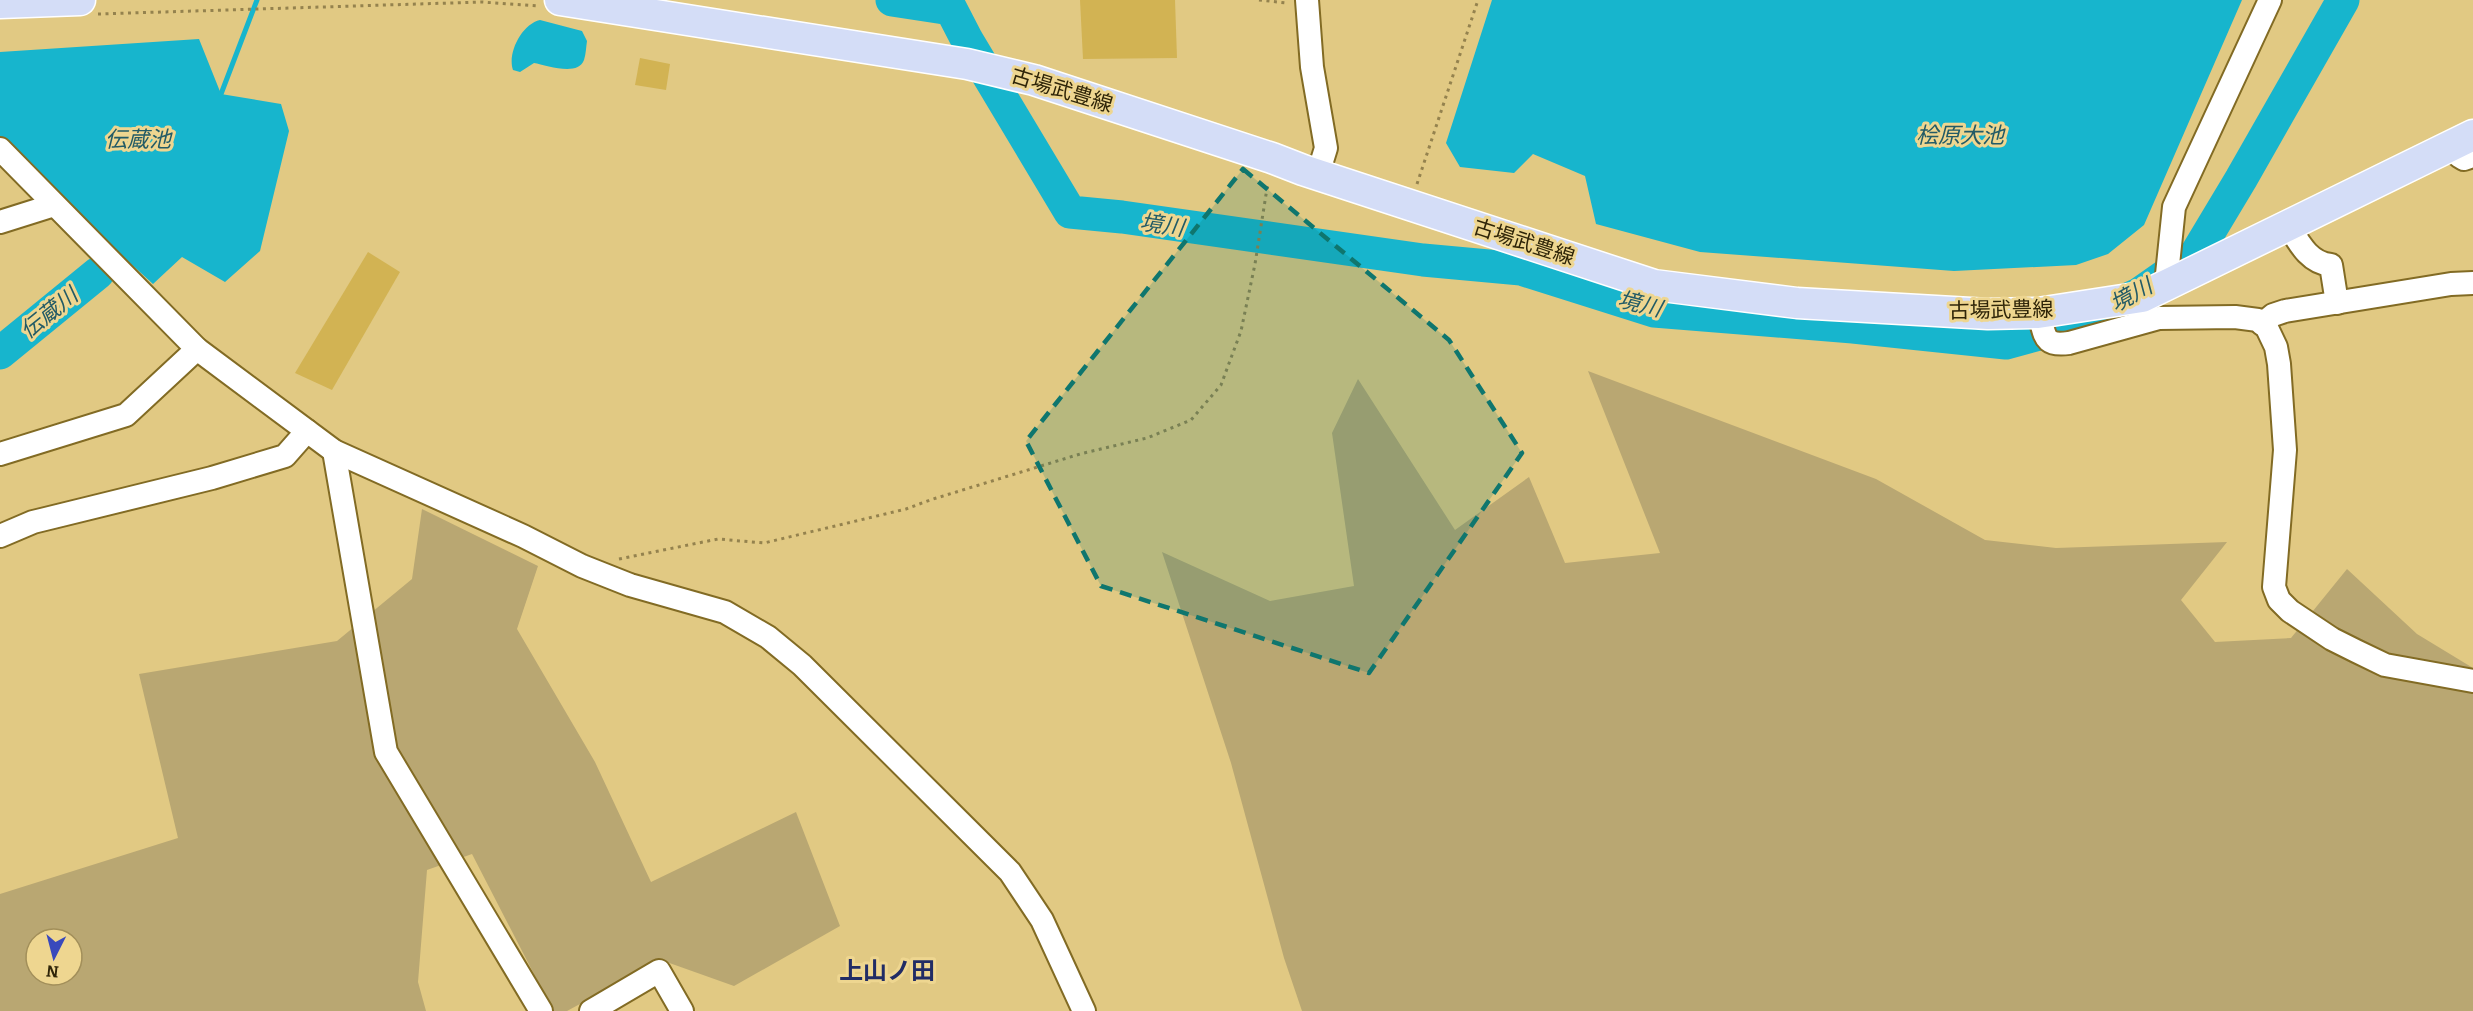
<svg xmlns="http://www.w3.org/2000/svg" width="2473" height="1011" font-family="Bitter,'Noto Sans JP',serif">
<rect width="100%" height="100%" fill="#e1c983"/>
<g fill="#b9a772" fill-rule="evenodd">
<polygon points="1588,371 1876,479 1985,540 2056,548 2227,542 2181,600 2215,642 2291,638 2347,569 2417,634 2473,668 2473,1011 1302,1011 1284,958 1231,763 1162,552 1270,601 1354,586 1332,433 1358,379 1455,530 1529,477 1565,563 1660,553"/>
<path d="M422,509l116,57 -21,63 78,133 56,120 145,-70 44,114 -106,60 -73,-26 -94,51h-14l-81,-157 -45,16 -9,112 8,29h-426v-117l178,-56 -39,-164 198,-33 75,-62zM36,939h36v36h-36z"/>
</g>
<g fill="#17b5cd">
<polygon points="1492,0 2242,0 2144,225 2108,254 2076,265 1954,271 1700,252 1596,224 1585,176 1533,154 1514,173 1460,167 1446,143"/>
<path d="M540,20l42,11 5,10c-1,6 -1,13 -3,19 -6,17 -38,5 -50,3l-14,9 -7,-2c-6,-17 9,-46 27,-50z"/>
<polygon points="199,39 221,94 281,104 289,131 260,251 225,282 182,257 153,284 107,242 0,137 0,52"/>
</g>
<g fill="none" stroke-linecap="round" stroke-linejoin="round">
<polyline stroke="#17b5cd" stroke-width="5" points="221,94 257,0"/>
<g stroke="#17b5cd" stroke-width="33">
<polyline points="892,0 951,9 967,40 1070,212 1122,217 1423,260 1521,269 1654,311 1853,327 2006,343 2069,326 2139,294 2196,254 2241,179 2343,0"/>
<polyline points="0,353 98,273"/>
</g>
</g>
<g fill="#d2b353">
<polygon points="1080,0 1175,0 1177,58 1083,59"/>
<polygon points="640,58 670,64 666,90 635,85"/>
<polygon points="368,252 400,272 332,390 295,373"/>
</g>
<g fill="none" stroke-linecap="round" stroke-linejoin="round">
<g stroke="#826b24" stroke-width="26">
<g id="minor">
<polyline points="1307,0 1312,67 1326,148 1318,174"/>
<polyline points="2452,144 2459,156 2464,159 2473,156"/>
<polyline points="0,149 197,349 334,451 523,536 582,566 630,585 725,612 768,637 802,665 1010,872 1042,920 1084,1011"/>
<polyline points="0,222 54,205"/>
<path d="M2288,225c11,18 21,38 43,40l6,38"/>
<polyline points="2166,284 2174,207 2270,0"/>
<path d="M2038,313c8,20 3,34 31,30l90,-25 76,-1 23,3 8,6 10,21 3,17 6,86 -11,137 5,13 11,11 42,28 24,12 29,14 88,16"/>
<polyline points="2262,324 2273,315 2285,311 2451,284 2473,283"/>
<polyline points="334,451 386,752 541,1011"/>
<polyline points="0,454 126,415 197,349"/>
<polyline points="0,536 33,522 212,478 285,456 307,431"/>
<polyline points="591,1011 659,971 682,1011"/>
</g>
</g>
<g stroke="#fff" stroke-width="33">
<g id="major">
<polyline points="560,0 967,64 1034,80 1272,158 1303,170 1654,285 1797,303 1988,314 2038,313 2142,297 2473,135"/>
<polyline points="0,3 80,0"/>
</g>
</g>
<g stroke="#94824e" stroke-width="3" stroke-dasharray="3 4.5" stroke-linecap="butt">
<polyline points="1259,0 1287,3"/>
<polyline points="98,14 482,2 538,6"/>
<polyline points="1417,184 1478,0"/>
<polyline points="619,559 718,539 764,543 906,509 930,500 1080,454 1147,438 1191,420 1221,385 1241,331 1255,264 1268,182"/>
</g>
<use href="#minor" stroke="#fff" stroke-width="22"/>
<use href="#major" stroke="#d4ddf7" stroke-width="30"/>
</g>
<path fill="#0f766e" fill-opacity="0.2" stroke="#0f766e" stroke-width="4.5" stroke-dasharray="12 8" stroke-linejoin="round" d="M1243,169l206,171 73,113 -153,220 -268,-87 -75,-145z"/>
<g text-anchor="middle" dominant-baseline="central" stroke-width="6" stroke-linejoin="round" paint-order="stroke">
<g font-size="21" fill="#2f2508" stroke="#eed690">
<text transform="translate(1062 90) rotate(17)">古場武豊線</text>
<text transform="translate(1524 242) rotate(18)">古場武豊線</text>
<text transform="translate(2001 310) rotate(-1)">古場武豊線</text>
</g>
<g font-size="22" font-style="italic" fill="#235b66" stroke="#eed690">
<text x="1960" y="135">桧原大池</text>
<text x="138" y="139">伝蔵池</text>
<text transform="translate(1162 225) rotate(8)">境川</text>
<text transform="translate(2131 295) rotate(-29)">境川</text>
<text transform="translate(1640 304) rotate(14)">境川</text>
<text transform="translate(49 313) rotate(-39)">伝蔵川</text>
</g>
<g font-size="24" font-weight="bold" fill="#212c65" stroke="#eed690">
<text x="887" y="971">上山ノ田</text>
</g>
</g>
<g transform="translate(54 957) rotate(186)"><circle r="28" fill="#eed690" stroke="#a28f5a" stroke-width="1.5"/>
<path d="M0-4.5L10 22L0 15L-10 22Z" fill="#3949bc"/>
<text y="-9" font-size="16" font-weight="bold" text-anchor="middle" fill="#2f2508">N</text>
</g>
</svg>
